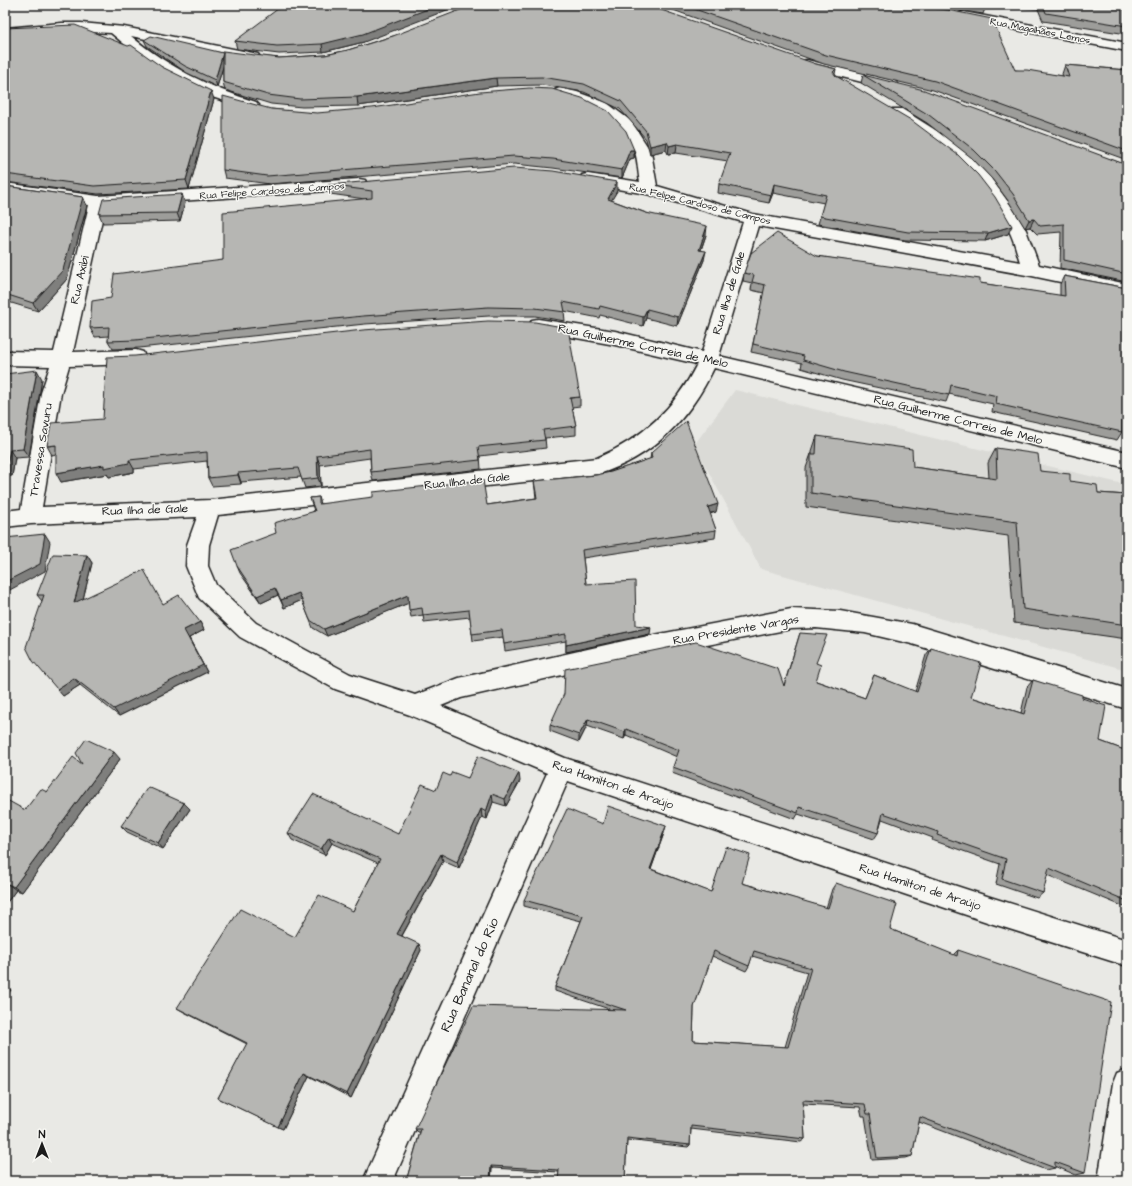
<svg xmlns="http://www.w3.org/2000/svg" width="1132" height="1186" font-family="'Architects Daughter',sans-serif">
<rect width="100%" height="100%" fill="#e9e9e5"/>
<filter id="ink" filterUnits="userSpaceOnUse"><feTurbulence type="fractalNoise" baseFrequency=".025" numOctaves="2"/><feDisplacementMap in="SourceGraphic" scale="8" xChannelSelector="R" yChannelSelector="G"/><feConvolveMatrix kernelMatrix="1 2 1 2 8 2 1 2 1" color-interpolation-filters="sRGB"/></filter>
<g filter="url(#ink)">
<polygon fill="#dadad6" points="735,390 1127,485 1127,670 761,569 694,445"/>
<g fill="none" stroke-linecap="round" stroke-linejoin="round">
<g stroke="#1c1c1c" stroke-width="3">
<g id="street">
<polygon points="964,12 1127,43 1127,51 959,19 957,16 959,13"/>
<path d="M62,23h19l43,4 134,27 2,3 -2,3 -5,1 -122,-25c37,31 80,52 125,66l3,3 -3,3h-10l-37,-12 -35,-17 -33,-21 -30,-25 -39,-2 -67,5v-8z"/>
<polygon points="807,60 895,81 898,84 895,87 890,89 802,67 800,64 802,61"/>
<path d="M560,88l17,4 30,11 24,18 20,31 6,34 96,28 267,48c-3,-9 -5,-18 -9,-27 -14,-33 -41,-66 -70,-88 -16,-12 -33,-21 -49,-32l-3,-3 3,-3h10l57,36 31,32 21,29 15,24 13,35 88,19v12l-95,-20 -274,-50 -39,130 408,96v16l-413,-100c-24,50 -61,89 -115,106l-381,41 -9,30 -1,21 8,19 40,38 94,51 65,21 44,-17 169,-38 163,-31 49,2 72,13 215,65v20l-215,-65 -47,-11 -49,-5 -25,1 -163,31 -167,38 -20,8 124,52 425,139 137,43v26l-137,-43 -422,-142 -175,400h-30l184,-408 -137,-58 -75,-26 -95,-52 -41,-39 -13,-32 1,-21 10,-28 -166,7 -26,3v-16l16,-2 20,-116 9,-27 -45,-1v-14l49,1 35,-147 -84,-12v-10l93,13 261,-17 6,1 2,4 -2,4 -6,1 -254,17 -32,146 63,-2 7,2 2,5 -2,5 -7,2 -67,2 -8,27 -19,114 168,-7 387,-42c45,-19 78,-50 100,-94l-82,-19 -77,-14 -6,-1 -3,-5 3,-5 6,-1 77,12 87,21 41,-130 -96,-28 -65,-11 -2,-4 2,-4 6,-1 52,8c-2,-9 -2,-21 -5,-30 -14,-35 -47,-48 -80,-56l-3,-3 3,-3z"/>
<polygon points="1127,1069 1127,1181 1098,1181 1113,1083 1117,1073"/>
</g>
</g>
<use href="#street" fill="#f6f6f2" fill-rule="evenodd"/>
</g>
<g fill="#9d9d9a" stroke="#1c1c1c" fill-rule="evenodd">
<polygon points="659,5 904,5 1015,70 1063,76 1062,74 1065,65 1127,70 1127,160 933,90 824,64"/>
<polygon points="925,5 1127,5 1127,34 1043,21 1038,9 985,5 986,6 983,14"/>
<polygon points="5,28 162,67 214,99 189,189 98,194 5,182"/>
<polygon points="393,36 816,64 836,69 835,74 836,76 1008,234 985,241 905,240 818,224 824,203 773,193 769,203 718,193 719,184 728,161 676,153 668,154 666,150 650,154 646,139 620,109 584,92 542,85 497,86 358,106 302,107 271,104 225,90 223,82 223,66 217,87 187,73 147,46 144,40 223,53 279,58 325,55 348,50"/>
<polygon points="235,41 364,42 323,52 279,54 237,49"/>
<polygon points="863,75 1127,165 1127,282 1060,268 1061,232 1037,234 1030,227 1025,228 1009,202 992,179 972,158 927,123 861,83"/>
<polygon points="271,109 634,150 634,158 630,159 622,178 553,168 514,164 270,184 225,178 223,170"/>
<polygon points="328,185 617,191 611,200 706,235 701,250 704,260 677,326 646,318 643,326 600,315 599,318 564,311 565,321 535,316 489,316 365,324 139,348 113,349 108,341 109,336 95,337 90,328 111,298 223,260 365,199 330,194"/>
<polygon points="5,186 83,197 87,206 67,279 38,311 5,301"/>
<polygon points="185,203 180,221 103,223 99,214"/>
<polygon points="817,256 980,283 1060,296 1060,284 1064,276 1127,288 1127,430 1122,428 1122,432 1117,440 992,412 993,404 949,394 946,402 842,380 801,368 802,363 751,352 764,293 751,290 752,283 743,281 744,273"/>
<polygon points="5,374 42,379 29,457 15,458 12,476 5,477"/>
<polygon points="580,397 580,406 572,407 576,426 576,435 545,438 546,448 480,456 481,469 373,481 371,472 370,458 320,465 321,486 305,488 301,477 241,482 241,484 212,486 208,478 207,461 134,469 134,472 109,477 107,474 61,482 56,454 52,455 47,446"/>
<polygon points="817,436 913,467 989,478 988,463 996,448 1040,471 1070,481 1098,493 1127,495 1127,639 1014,623 1008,536 806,507 806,468 811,454 812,454 812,451"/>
<polygon points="651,453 716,512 710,514 716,530 715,538 583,558 586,584 636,625 650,634 566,652 566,641 505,651 503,637 473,641 470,617 424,622 423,615 411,617 408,603 327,636 313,628 302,600 284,608 278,595 261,603 240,573 237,566 276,533 314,511 310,498 319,497 321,504 487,505 536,498 534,481 596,475 611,472 650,459"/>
<polygon points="87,555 92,563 83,599 163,604 200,622 204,630 189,638 207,672 119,716 80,685 63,696 42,601 37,595"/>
<polygon points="800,633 816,663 816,681 865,698 874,675 915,692 926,655 931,648 971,697 1021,713 1027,687 1033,680 1082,698 1100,741 1127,751 1127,908 1047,875 1043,893 1037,898 996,884 1000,864 932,840 933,838 882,819 878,833 874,839 798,814 795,819 672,773 673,767 677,757 626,735 624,739 587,726 579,742 550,731 550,725 784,685"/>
<polygon points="120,759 22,892 16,890 5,905 25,810 47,792 82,764"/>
<polygon points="450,776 468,778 520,781 506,806 493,802 487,819 482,817 459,868 443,861 402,936 421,950 351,1098 309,1076 283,1129 218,1098 247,1044 184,1012 177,1008 295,937 353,911 378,863 332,843 325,855 292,840 288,833 398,834 436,790"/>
<polygon points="184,803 190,809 163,849 127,832 121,826"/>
<path d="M603,824l61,9 -13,36 59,23 32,-9 84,25 6,-19 4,-6 54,46 63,26 5,-5 127,223 -9,2 -21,-9v2l-9,2 -127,-48 -7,34 -6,2 -34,2 -7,-44h-3l-2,-9 -57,-3 2,35 -4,3 -110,-13 -1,16 -2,2 -61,-7 -2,39 -1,1 -15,1h-51l1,-9 -67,-4 -1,13h-25l-56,-2 -3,-1 13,-46h-2l-3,-3 197,-119 -57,-19v-4l26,-66 -57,-15v-6zM712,956l34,15 3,-5 3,-10 55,16 -22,75 -92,-6 1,-34z"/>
</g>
<g fill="#7f7f7d" stroke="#1c1c1c">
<polygon points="438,5 460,5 364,42 323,52 322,44"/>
<polygon points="223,53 225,60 217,87 215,80"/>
<polygon points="496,78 497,86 358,106 357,97"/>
<polygon points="211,91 214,99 189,189 186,180"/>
<polygon points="667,142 666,150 650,154 650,146"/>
<polygon points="677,144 676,153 668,154 669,146"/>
<polygon points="630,150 634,150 634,158 630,159 622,178 622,170"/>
<polygon points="617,182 617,191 607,208 608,199"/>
<polygon points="774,184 773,193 769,203 771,195"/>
<polygon points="182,194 185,203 180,221 177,213"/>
<polygon points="83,197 87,206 67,279 38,311 33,303"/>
<polygon points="1034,219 1030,227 1025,228 1029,220"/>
<polygon points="707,226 706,235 698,258 699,250"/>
<polygon points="1012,226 1008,234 985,241 988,233"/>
<polygon points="706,251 704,260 677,326 678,317"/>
<polygon points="647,309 646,318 643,326 643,317"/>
<polygon points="37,370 42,379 29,457 23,449"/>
<polygon points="10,450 15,458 12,476 6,468"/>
<polygon points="317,456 320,465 321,486 318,478"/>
<polygon points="129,460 134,469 134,472 109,477 107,474 61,482 56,473"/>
<polygon points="238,473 241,482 241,484 238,475"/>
<polygon points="718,504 716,512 706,514 708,507"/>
<polygon points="45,534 50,542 45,571 6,592 5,582"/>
<polygon points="87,555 92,563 80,611 74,603"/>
<polygon points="275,588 278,595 261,603 257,596"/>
<polygon points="299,593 302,600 284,608 281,600"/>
<polygon points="408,595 409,603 327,636 324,629"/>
<polygon points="200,622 204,630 189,638 207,672 119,716 114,709 184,630"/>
<polygon points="651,627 650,634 566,652 566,645"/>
<polygon points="74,678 80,685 63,696 57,689"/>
<polygon points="588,719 587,726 579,742 579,735"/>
<polygon points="626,729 626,735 624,739 625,732"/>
<polygon points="114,752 120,759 22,892 14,887"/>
<polygon points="519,773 520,781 506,806 505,799"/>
<polygon points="492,794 493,802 487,819 486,812"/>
<polygon points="184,803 190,809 163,849 158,843"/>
<polygon points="481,809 482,817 459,868 457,862"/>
<polygon points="666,826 664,833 649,875 650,869"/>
<polygon points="329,837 332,843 325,855 321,849"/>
<polygon points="441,854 443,861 400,939 397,934"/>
<polygon points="8,884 16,890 5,905 5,889"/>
<polygon points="419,944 421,950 351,1098 347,1094"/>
<polygon points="5,986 11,990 5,998"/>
<polygon points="304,1073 309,1076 283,1129 278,1127"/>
<polygon points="491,1166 492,1168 491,1181 490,1180"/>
</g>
<g fill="#b6b6b3" stroke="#1c1c1c" fill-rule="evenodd">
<polygon points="283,5 293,5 297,6 305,5 438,5 363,34 322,44 277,46 235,41"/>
<polygon points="473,5 647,5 816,64 836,69 833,72 836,76 911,120 958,155 978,175 995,197 1012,226 988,233 908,232 820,216 826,195 774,184 771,195 719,184 730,153 677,144 669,146 667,142 650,146 646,131 621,101 584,84 542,77 496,78 357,97 300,99 268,95 223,82 223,51 279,58 325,55 348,50 393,36"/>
<polygon points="683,5 904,5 948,10 992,19 1015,70 1027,70 1069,77 1065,65 1127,70 1127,151 935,81 826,55"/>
<polygon points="977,5 985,5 986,6"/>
<polygon points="1043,5 1127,5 1127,26 1046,13"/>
<polygon points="75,25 128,46 131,45 162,67 211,91 186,180 94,186 5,174 5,28"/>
<polygon points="151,36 223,53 215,80 185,66 144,40"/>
<polygon points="863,75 924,90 1127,165 1127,274 1064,260 1064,224 1040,226 1034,219 1029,220 1013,194 995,171 974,150 929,115"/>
<polygon points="529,88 552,89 582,98 608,111 626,131 634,150 630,150 622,170 553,159 514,156 267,176 223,170 223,96 271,109 317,113 372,108 480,92"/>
<polygon points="514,168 553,171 617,182 608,199 646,213 707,226 699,250 706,251 678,317 647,309 643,317 600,306 599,309 563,302 565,312 535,308 488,307 363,316 135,340 108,341 109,327 90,328 92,301 111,298 114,274 223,260 223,212 372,198 372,191 328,185"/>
<polygon points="5,186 83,197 63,270 33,303 5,294"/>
<polygon points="182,194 177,213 99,214 103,199"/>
<polygon points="777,233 817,256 980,279 980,283 1065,296 1064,276 1127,288 1127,421 1122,420 1122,432 996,404 997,396 951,385 949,395 844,372 803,360 804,356 753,344 765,285 752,282 754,275 744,273 751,253"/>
<polygon points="488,321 535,322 568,328 580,397 570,398 576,426 543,430 545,440 478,447 480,460 371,472 370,449 317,456 318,478 302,480 298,468 238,473 238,475 208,478 207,452 129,460 129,463 104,468 104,465 56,473 56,445 47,446 51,423 103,419 107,357 135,356 363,330"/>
<polygon points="37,370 23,449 10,450 6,468 5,468 5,374"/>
<polygon points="686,421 718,504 708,507 716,530 582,550 586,584 635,581 636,625 651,627 566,645 566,634 504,644 502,630 472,634 469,610 423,615 422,608 409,610 408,595 324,629 310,620 299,593 281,600 275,588 257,596 237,566 231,550 276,533 274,523 315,511 310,498 319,497 319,504 373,497 373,492 483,480 487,505 537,498 534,481 596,475 611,472 652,458 651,453"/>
<polygon points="817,436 912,449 913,467 997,479 996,448 1038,454 1040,471 1070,474 1070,481 1097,485 1098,493 1127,495 1127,625 1023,609 1017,522 811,493 811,454 816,454"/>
<polygon points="45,534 40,564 5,582 5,538"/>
<polygon points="53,554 87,555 74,603 144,570 163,604 179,595 200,622 184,630 203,665 114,709 74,678 57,689 33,661 26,647 44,595 37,595"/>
<polygon points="800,633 827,635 816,663 821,665 816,681 865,698 874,675 917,692 931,648 981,663 971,697 1024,714 1033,680 1082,695 1082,698 1106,706 1100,741 1127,751 1127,901 1049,868 1043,893 1002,879 1006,859 937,835 938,832 883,813 878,833 799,807 798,813 673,767 679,750 626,729 625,732 588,719 579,735 550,725 564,694 565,669 696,642 778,669 784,686"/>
<polygon points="86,739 114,752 14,887 8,884 5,889 5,799 25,810 41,789 47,792 73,757 82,764 76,753"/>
<polygon points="478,756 519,773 505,799 492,794 486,812 481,809 457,862 441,854 397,934 419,944 347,1094 304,1073 278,1127 218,1098 247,1043 177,1008 240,909 295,937 319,895 353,911 380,859 329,837 321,849 288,833 313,794 398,834 422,784 436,790 443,773 450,776 452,772 468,778"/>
<polygon points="148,787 184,803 158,843 121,826"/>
<path d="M608,806l58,20 -16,43 61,23 15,-45 24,8 -8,28 86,25 8,-25 61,21 -7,25 67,27 1,-6 153,52 -26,171 -30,-11v6l-135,-51 -8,39 -35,2 -7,-44h-3l-2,-10 -62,-4 2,39 -114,-13 -1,19 -63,-7 -2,41 -46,2h-21l1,-11 -68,-4 -1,14 -83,-2 14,-49h-6l58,-123 153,4 -71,-23 28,-71 -59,-16 43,-91 36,15zM714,951l35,15 5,-15 57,17 -23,79 -95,-6 1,-34z"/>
</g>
</g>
<g text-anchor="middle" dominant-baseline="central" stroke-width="3" stroke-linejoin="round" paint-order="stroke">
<g font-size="10" fill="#1c1c1c" stroke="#f6f6f2">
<text transform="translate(1040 31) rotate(11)">Rua Magalhães Lemos</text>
<text transform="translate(272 191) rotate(-4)">Rua Felipe Cardoso de Campos</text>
<text transform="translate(700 204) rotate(14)">Rua Felipe Cardoso de Campos</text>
</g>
<g font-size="12" fill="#1c1c1c" stroke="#f6f6f2">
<text transform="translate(80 280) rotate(-77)">Rua Axibi</text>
<text transform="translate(729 293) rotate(-73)">Rua Ilha de Gale</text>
<text transform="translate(643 346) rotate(12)">Rua Guilherme Correia de Melo</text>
<text transform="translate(958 420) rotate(14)">Rua Guilherme Correia de Melo</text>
<text transform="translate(41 450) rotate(-81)">Travessa Savuru</text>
<text transform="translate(467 481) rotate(-6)">Rua Ilha de Gale</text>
<text transform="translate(145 510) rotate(-2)">Rua Ilha de Gale</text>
<text transform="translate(736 630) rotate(-10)">Rua Presidente Vargas</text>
<text transform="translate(613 785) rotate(19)">Rua Hamilton de Araújo</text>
<text transform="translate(920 887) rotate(18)">Rua Hamilton de Araújo</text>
</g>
<g font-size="14" fill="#1c1c1c" stroke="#f6f6f2">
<text transform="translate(470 975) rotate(-66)">Rua Bananal do Rio</text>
</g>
</g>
<rect width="1132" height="1186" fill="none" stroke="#f6f6f2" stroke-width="20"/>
<rect x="10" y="10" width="1112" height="1166" fill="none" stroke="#1c1c1c" stroke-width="1.5" filter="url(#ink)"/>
<g transform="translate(42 1144)" stroke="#f6f6f2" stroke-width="3" paint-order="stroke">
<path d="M0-3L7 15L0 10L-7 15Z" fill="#1c1c1c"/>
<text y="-6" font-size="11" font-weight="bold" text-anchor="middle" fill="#1c1c1c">N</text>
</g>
</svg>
